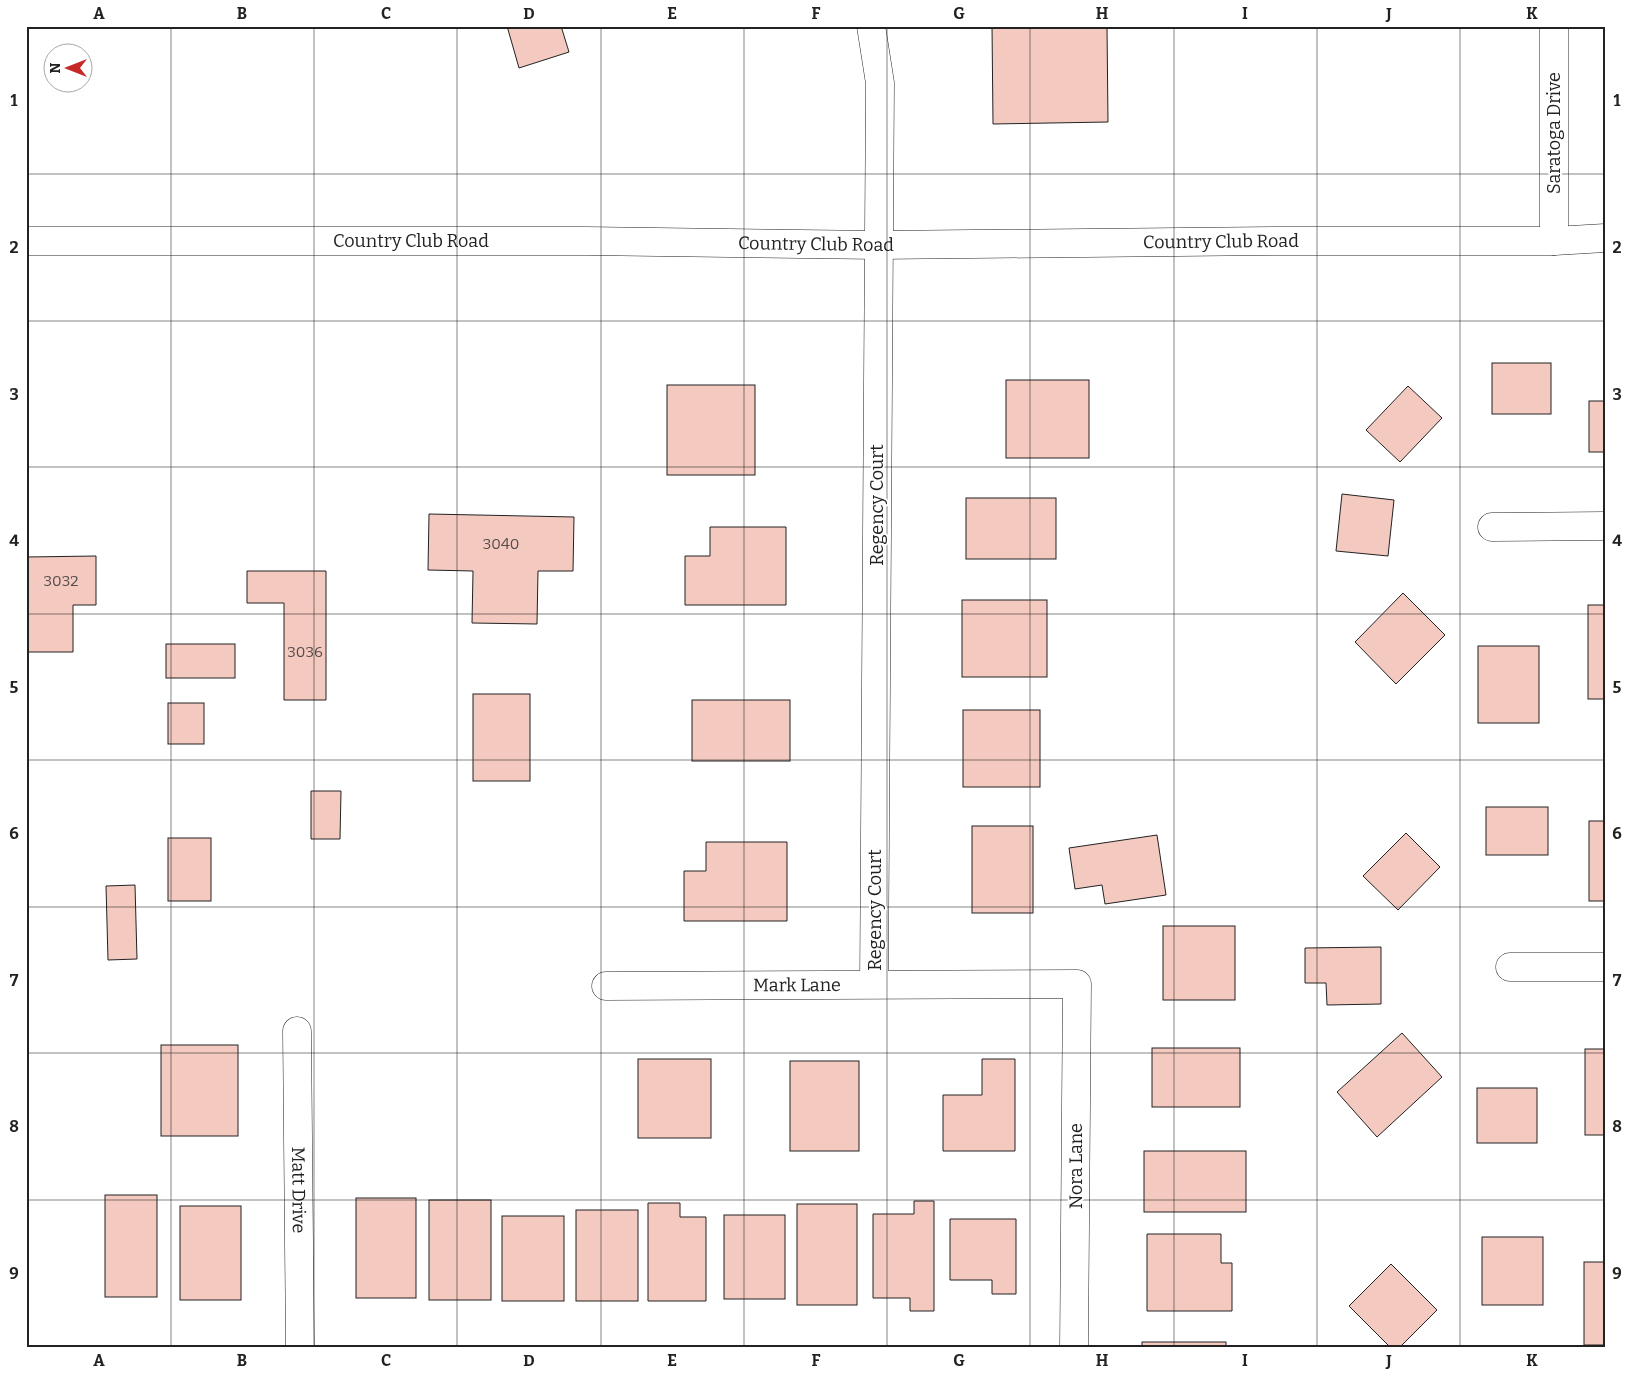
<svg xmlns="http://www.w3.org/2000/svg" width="1631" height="1374" font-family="Bitter,serif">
<rect width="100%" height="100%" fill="#fff"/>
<g fill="#f3c9c0" stroke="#222">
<polygon points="507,26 561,26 569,52 519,68"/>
<polygon points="992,26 1107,26 1108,122 993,124"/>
<rect x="1492" y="363" width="59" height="51"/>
<rect x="1006" y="380" width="83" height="78"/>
<rect x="667" y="385" width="88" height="90"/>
<polygon points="1408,386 1442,418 1400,462 1366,430"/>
<rect x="1589" y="401" width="16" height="51"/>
<polygon points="1342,494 1394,500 1388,556 1336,551"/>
<rect x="966" y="498" width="90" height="61"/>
<polygon points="429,514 574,517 573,571 538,571 537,624 472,623 473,571 428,570"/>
<polygon points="710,527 786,527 786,605 685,605 685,556 710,556"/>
<polygon points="96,556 96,605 73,605 73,652 26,652 26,557"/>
<polygon points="247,571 326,571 326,700 284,700 284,603 247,603"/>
<polygon points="1403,593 1445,635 1396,684 1355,642"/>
<rect x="962" y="600" width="85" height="77"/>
<rect x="1588" y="605" width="17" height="94"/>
<rect x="166" y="644" width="69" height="34"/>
<rect x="1478" y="646" width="61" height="77"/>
<rect x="473" y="694" width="57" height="87"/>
<rect x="692" y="700" width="98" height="61"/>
<rect x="168" y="703" width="36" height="41"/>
<rect x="963" y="710" width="77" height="77"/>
<polygon points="311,791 341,791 340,839 311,839"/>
<rect x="1486" y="807" width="62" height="48"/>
<rect x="1589" y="821" width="16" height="80"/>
<rect x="972" y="826" width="61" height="87"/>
<polygon points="1406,833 1440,867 1398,910 1363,876"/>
<polygon points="1157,835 1166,895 1105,904 1102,885 1075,889 1069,848"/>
<rect x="168" y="838" width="43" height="63"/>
<polygon points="706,842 787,842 787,921 684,921 684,871 706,871"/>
<polygon points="135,885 137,959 108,960 106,886"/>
<rect x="1163" y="926" width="72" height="74"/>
<polygon points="1381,947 1381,1004 1327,1005 1326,983 1305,983 1305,948"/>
<polygon points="1402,1033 1442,1077 1377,1137 1337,1092"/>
<rect x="161" y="1045" width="77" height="91"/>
<rect x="1152" y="1048" width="88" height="59"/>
<rect x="1585" y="1049" width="20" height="86"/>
<rect x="638" y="1059" width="73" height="79"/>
<polygon points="982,1059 1015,1059 1015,1151 943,1151 943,1095 982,1095"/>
<rect x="790" y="1061" width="69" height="90"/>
<rect x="1477" y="1088" width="60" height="55"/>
<rect x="1144" y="1151" width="102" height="61"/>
<rect x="105" y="1195" width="52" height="102"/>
<rect x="356" y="1198" width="60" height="100"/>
<rect x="429" y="1200" width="62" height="100"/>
<polygon points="914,1201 934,1201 934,1311 910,1311 910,1298 873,1298 873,1214 914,1214"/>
<polygon points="648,1203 680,1203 680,1217 706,1217 706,1301 648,1301"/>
<rect x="797" y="1204" width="60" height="101"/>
<rect x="180" y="1206" width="61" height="94"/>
<rect x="576" y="1210" width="62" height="91"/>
<rect x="724" y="1215" width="61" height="84"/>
<rect x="502" y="1216" width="62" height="85"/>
<polygon points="950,1219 1016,1219 1016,1294 992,1294 992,1280 950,1280"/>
<polygon points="1147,1234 1221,1234 1221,1263 1232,1263 1232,1311 1147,1311"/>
<rect x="1482" y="1237" width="61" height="68"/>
<rect x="1584" y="1262" width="21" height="83"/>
<polygon points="1391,1264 1437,1310 1399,1348 1391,1348 1349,1306"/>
<rect x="1142" y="1342" width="84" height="6"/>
</g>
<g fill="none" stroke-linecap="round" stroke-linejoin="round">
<g stroke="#222" stroke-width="29">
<g id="minor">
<polyline points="871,26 880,83 874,984"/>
<polyline points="1554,241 1554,26"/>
<polyline points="1492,527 1605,526"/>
<polyline points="1510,967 1605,967"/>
<path id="s1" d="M606,986l471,-2 -3,364"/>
<path id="s2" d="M297,1031l3,317"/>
</g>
</g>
<g stroke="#222" stroke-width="29">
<g id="secondary">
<path id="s3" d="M26,241h560l292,4 402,-4h274l51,-3"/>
</g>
</g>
<use href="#minor" stroke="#fff" stroke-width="28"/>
<use href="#secondary" stroke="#fff" stroke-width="28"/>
</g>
<path fill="none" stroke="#222" stroke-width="1" stroke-opacity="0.55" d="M171,26v1322M314,26v1322M457,26v1322M601,26v1322M744,26v1322M887,26v1322M1030,26v1322M1174,26v1322M1317,26v1322M1460,26v1322M26,174h1579M26,321h1579M26,467h1579M26,614h1579M26,760h1579M26,907h1579M26,1053h1579M26,1200h1579"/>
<g text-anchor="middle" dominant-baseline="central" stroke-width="4" stroke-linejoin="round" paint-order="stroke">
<g font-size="15" fill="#564c4a">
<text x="501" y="544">3040</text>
<text x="61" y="581">3032</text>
<text x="305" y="652">3036</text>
</g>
<g font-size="18" fill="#222" stroke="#fff">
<text transform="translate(1554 133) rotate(-90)">Saratoga Drive</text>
<text stroke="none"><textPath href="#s3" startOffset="385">Country Club Road</textPath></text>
<text stroke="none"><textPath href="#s3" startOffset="1195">Country Club Road</textPath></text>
<text stroke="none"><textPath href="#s3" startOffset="790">Country Club Road</textPath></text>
<text transform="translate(877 505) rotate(-90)">Regency Court</text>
<text transform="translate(875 910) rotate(-90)">Regency Court</text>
<text stroke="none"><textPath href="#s1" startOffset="191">Mark Lane</textPath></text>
<text transform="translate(1076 1166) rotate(-90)">Nora Lane</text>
<text stroke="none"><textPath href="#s2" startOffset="159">Matt Drive</textPath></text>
</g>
</g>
<rect width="1631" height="1374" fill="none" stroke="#ffffff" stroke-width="55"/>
<g transform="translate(68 68) rotate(270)"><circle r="24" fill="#ffffff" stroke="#a7a7a7"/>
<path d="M0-4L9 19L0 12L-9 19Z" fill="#c62828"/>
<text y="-8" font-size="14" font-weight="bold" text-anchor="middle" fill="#222222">N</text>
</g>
<rect x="28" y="28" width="1576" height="1318" fill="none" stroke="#222" stroke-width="2"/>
<g font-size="16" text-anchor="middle" font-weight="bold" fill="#222">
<text x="99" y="19">A</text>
<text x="242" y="19">B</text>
<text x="386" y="19">C</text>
<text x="529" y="19">D</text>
<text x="672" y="19">E</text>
<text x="816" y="19">F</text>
<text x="959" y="19">G</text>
<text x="1102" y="19">H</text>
<text x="1245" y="19">I</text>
<text x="1389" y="19">J</text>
<text x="1532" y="19">K</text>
<text x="14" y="106">1</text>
<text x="1617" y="106">1</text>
<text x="14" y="253">2</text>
<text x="1617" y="253">2</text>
<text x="14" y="400">3</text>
<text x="1617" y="400">3</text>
<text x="14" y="546">4</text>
<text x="1617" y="546">4</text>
<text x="14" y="693">5</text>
<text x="1617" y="693">5</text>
<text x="14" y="839">6</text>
<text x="1617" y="839">6</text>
<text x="14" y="986">7</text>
<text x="1617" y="986">7</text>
<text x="14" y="1132">8</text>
<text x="1617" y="1132">8</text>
<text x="14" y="1279">9</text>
<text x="1617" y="1279">9</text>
<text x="99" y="1366">A</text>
<text x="242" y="1366">B</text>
<text x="386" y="1366">C</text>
<text x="529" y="1366">D</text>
<text x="672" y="1366">E</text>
<text x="816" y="1366">F</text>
<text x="959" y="1366">G</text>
<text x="1102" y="1366">H</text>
<text x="1245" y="1366">I</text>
<text x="1389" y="1366">J</text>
<text x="1532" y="1366">K</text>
</g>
</svg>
